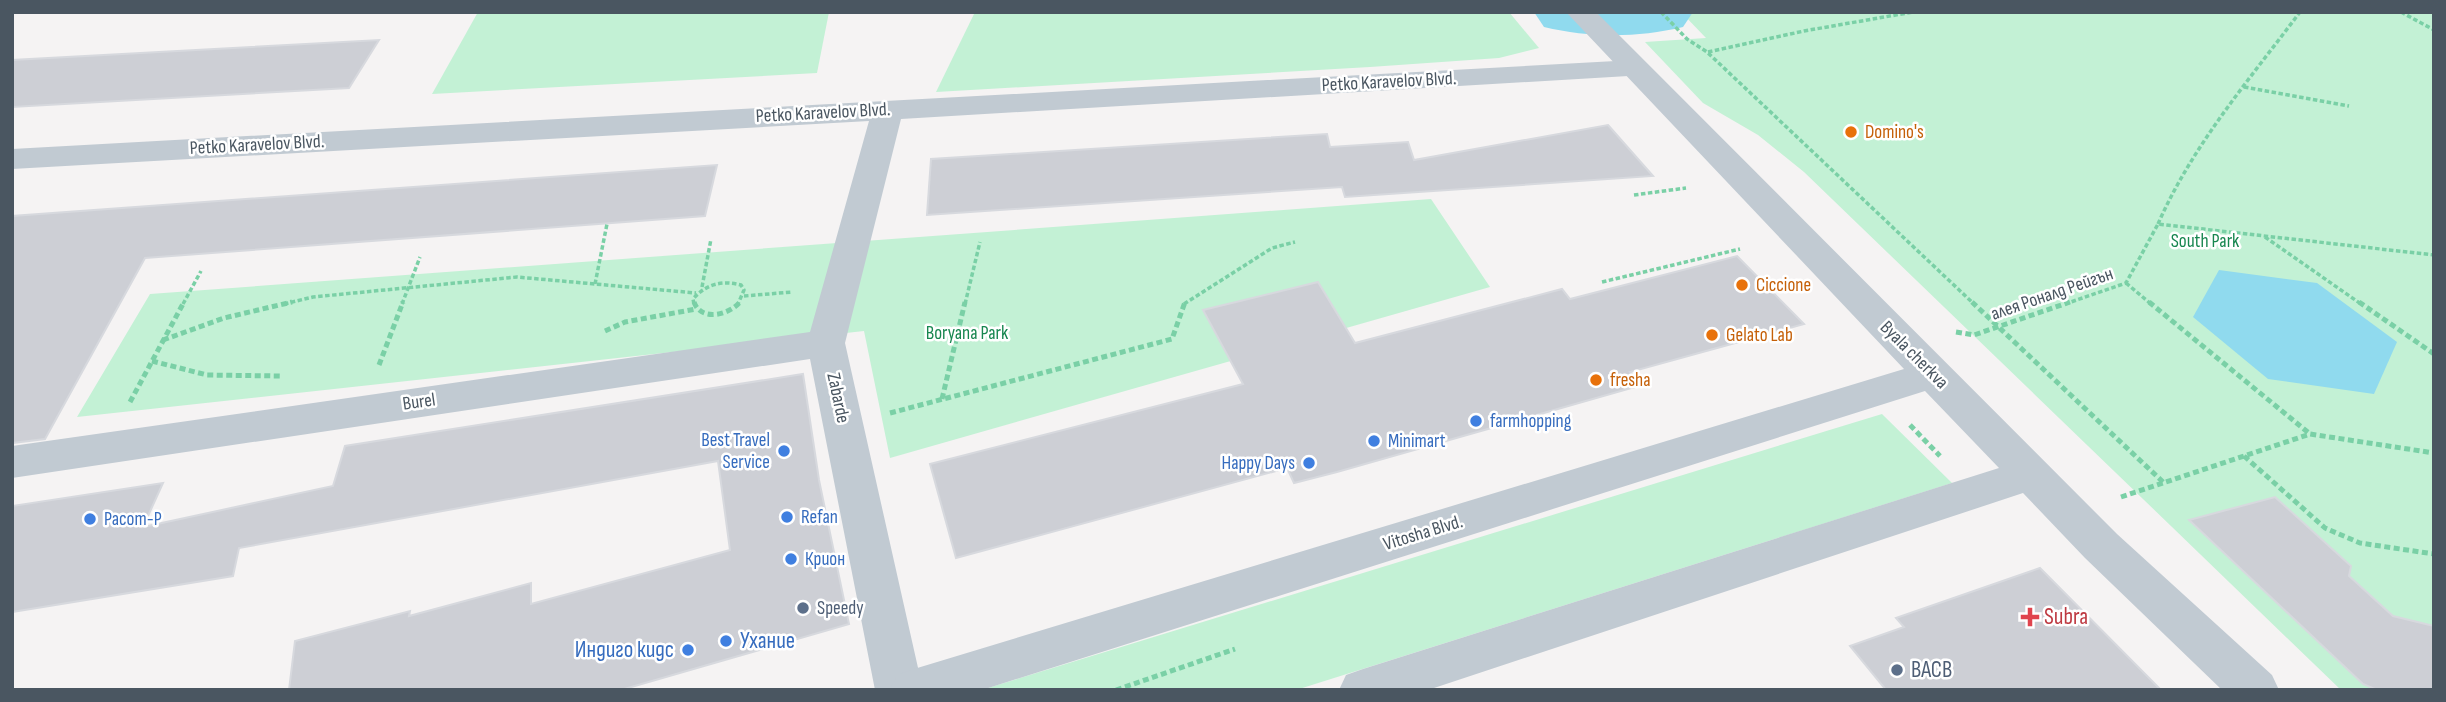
<svg xmlns="http://www.w3.org/2000/svg" width="2446" height="702" font-family="'Sofia Sans Condensed',sans-serif">
<rect width="100%" height="100%" fill="#f5f3f3"/>
<g fill="#c3f1d5">
<polygon points="478,12 829,12 817,73 432,94"/>
<polygon points="975,12 1509,12 1539,48 1499,58 1370,67 936,92"/>
<polygon points="1681,12 2434,12 2434,690 2341,690 1804,172 1758,135 1703,103 1645,42 1706,38"/>
<polygon points="1431,199 1490,287 890,458 864,331 77,417 150,294"/>
<polygon points="1882,414 1952,483 1296,690 981,690"/>
</g>
<polygon fill="#90daee" points="2219,270 2317,283 2397,342 2374,394 2268,379 2193,317"/>
<g fill="none" stroke-linecap="round" stroke-linejoin="round">
<path fill="#90daee" fill-rule="evenodd" d="M1534,12h159l-10,15c-46,11 -93,11 -139,0z"/>
</g>
<g fill="#cdcfd5" stroke="#d7d9de" stroke-width="2">
<polygon points="379,40 349,88 12,107 12,60"/>
<polygon points="1608,125 1653,176 1345,197 1342,187 927,215 931,159 1327,134 1330,147 1408,142 1414,160"/>
<polygon points="717,165 705,216 145,258 45,439 12,443 12,216"/>
<polygon points="1737,256 1804,324 1630,372 1642,385 1337,472 1294,483 1287,468 956,558 930,464 1243,384 1203,310 1318,282 1355,343 1562,289 1570,299"/>
<polygon points="803,374 819,480 849,624 621,690 289,690 295,641 410,611 409,616 531,583 531,604 730,550 718,461 239,548 233,576 12,612 12,506 163,483 143,527 333,486 345,446"/>
<polygon points="2275,497 2351,566 2349,576 2393,616 2434,626 2434,690 2377,690 2363,684 2189,520"/>
<polygon points="2040,568 2161,690 1886,690 1850,646 1904,627 1896,618"/>
</g>
<g fill="none" stroke-linecap="round" stroke-linejoin="round">
<g stroke="#7ad0a6" stroke-width="3.5" stroke-dasharray="4.5 2.5" stroke-linecap="butt">
<polyline points="1661,12 1687,39 1707,52 1974,304"/>
<polyline points="2401,12 2434,30"/>
<polyline points="1708,52 1804,31 1913,12"/>
<polyline points="2244,87 2349,106"/>
<polyline points="1634,195 1686,188"/>
<path d="M2158,224c34,-78 91,-144 142,-212"/>
<polyline points="2265,237 2361,304"/>
<polyline points="1602,282 1740,249"/>
<polyline points="2126,283 2151,304"/>
<polyline points="595,284 607,224"/>
<polyline points="702,287 711,239"/>
<polyline points="744,296 792,292"/>
<polyline points="183,304 201,271"/>
<polyline points="284,304 313,297 517,277 696,293"/>
<polyline points="402,304 420,257"/>
<path d="M694,304l-1,-5c13,-15 29,-19 48,-14l3,5 -6,14"/>
<polyline points="965,304 980,242"/>
<polyline points="1184,304 1272,248 1295,242"/>
<polyline points="2065,304 2126,283 2158,224 2434,255"/>
</g>
<g stroke="#7ad0a6" stroke-width="5" stroke-dasharray="6 3.5" stroke-linecap="butt">
<path d="M694,302c7,20 35,13 46,0"/>
<polyline points="1972,302 2163,482"/>
<polyline points="2149,302 2310,434"/>
<polyline points="2359,302 2434,354"/>
<polyline points="605,331 625,322 696,309"/>
<polyline points="1956,332 1974,335 2070,302"/>
<polyline points="163,340 224,318 292,302"/>
<polyline points="152,361 207,375 283,376"/>
<polyline points="379,365 403,302"/>
<polyline points="942,399 965,302"/>
<polyline points="130,402 184,302"/>
<polyline points="890,413 1172,339 1185,302"/>
<polyline points="1910,425 1940,456"/>
<polyline points="2244,456 2325,528 2360,543 2434,554"/>
<polyline points="2121,497 2310,434 2434,453"/>
<polyline points="1116,690 1235,649"/>
</g>
<polygon fill="#c1cad2" fill-rule="evenodd" points="1634,60 1645,63 1649,69 1645,75 901,119 845,343 923,690 875,690 810,359 12,478 12,446 810,332 869,121 12,169 12,149"/>
<polygon fill="#c1cad2" fill-rule="evenodd" points="1566,12 1596,12 2117,534 2272,675 2279,690 2222,690 2085,558 2023,493 1428,690 1339,690 1346,675 1363,669 1999,468 1925,391 982,690 890,690 897,675 914,669 1904,369"/>
</g>
<g fill="#e8710a" stroke="#fff" stroke-width="2.5">
<circle cx="1851" cy="132" r="7"/>
<circle cx="1742" cy="285" r="7"/>
<circle cx="1712" cy="335" r="7"/>
<circle cx="1596" cy="380" r="7"/>
</g>
<g fill="#3f7fe0" stroke="#fff" stroke-width="2.5">
<circle cx="1476" cy="421" r="7"/>
<circle cx="1374" cy="441" r="7"/>
<circle cx="784" cy="451" r="7"/>
<circle cx="1309" cy="463" r="7"/>
<circle cx="787" cy="517" r="7"/>
<circle cx="90" cy="519" r="7"/>
<circle cx="791" cy="559" r="7"/>
<circle cx="726" cy="641" r="7"/>
<circle cx="688" cy="650" r="7"/>
</g>
<g fill="#5c6f8a" stroke="#fff" stroke-width="2.5">
<circle cx="803" cy="608" r="7"/>
<circle cx="1897" cy="670" r="7"/>
</g>
<path fill="#e0444e" stroke="#fff" stroke-width="2.5" d="M2026.5 606.5h7v7h7v7h-7v7h-7v-7h-7v-7h7z"/>
<g text-anchor="middle" dominant-baseline="central" stroke-width="5" stroke-linejoin="round" paint-order="stroke">
<g font-size="19" fill="#4a5661" stroke="#fff">
<text transform="translate(1389 82) rotate(-3)">Petko Karavelov Blvd.</text>
<text transform="translate(823 113) rotate(-3)">Petko Karavelov Blvd.</text>
<text transform="translate(257 145) rotate(-3)">Petko Karavelov Blvd.</text>
<text transform="translate(2052 294) rotate(-19)">алея Роналд Рейгън</text>
<text transform="translate(1914 355) rotate(45)">Byala cherkva</text>
<text transform="translate(838 398) rotate(78)">Zabarde</text>
<text transform="translate(419 402) rotate(-8)">Burel</text>
<text transform="translate(1423 533) rotate(-17)">Vitosha Blvd.</text>
</g>
<g font-size="19" fill="#c56008" stroke="#fff" text-anchor="start">
<text x="1865" y="132">Domino's</text>
<text x="1756" y="285">Ciccione</text>
<text x="1726" y="335">Gelato Lab</text>
<text x="1610" y="380">fresha</text>
</g>
<g font-size="19" fill="#17864f" stroke="#fff">
<text x="2205" y="241">South Park</text>
<text x="967" y="333">Boryana Park</text>
</g>
<g font-size="19" fill="#366cbe" stroke="#fff" text-anchor="start">
<text x="1490" y="421">farmhopping</text>
<text x="770" y="440" text-anchor="end">Best Travel<tspan x="770" dy="22">Service</tspan></text>
<text x="1388" y="441">Minimart</text>
<text x="1295" y="463" text-anchor="end">Happy Days</text>
<text x="801" y="517">Refan</text>
<text x="104" y="519">Pacom-P</text>
<text x="805" y="559">Крион</text>
</g>
<g font-size="19" fill="#4e5e75" stroke="#fff" text-anchor="start">
<text x="817" y="608">Speedy</text>
</g>
<g font-size="23" fill="#be3a42" stroke="#fff" text-anchor="start">
<text x="2044" y="617">Subra</text>
</g>
<g font-size="23" fill="#366cbe" stroke="#fff" text-anchor="start">
<text x="740" y="641">Ухание</text>
<text x="674" y="650" text-anchor="end">Индиго кидс</text>
</g>
<g font-size="23" fill="#4e5e75" stroke="#fff" text-anchor="start">
<text x="1911" y="670">BACB</text>
</g>
</g>
<rect width="2446" height="702" fill="none" stroke="#4a5661" stroke-width="28"/>
</svg>
